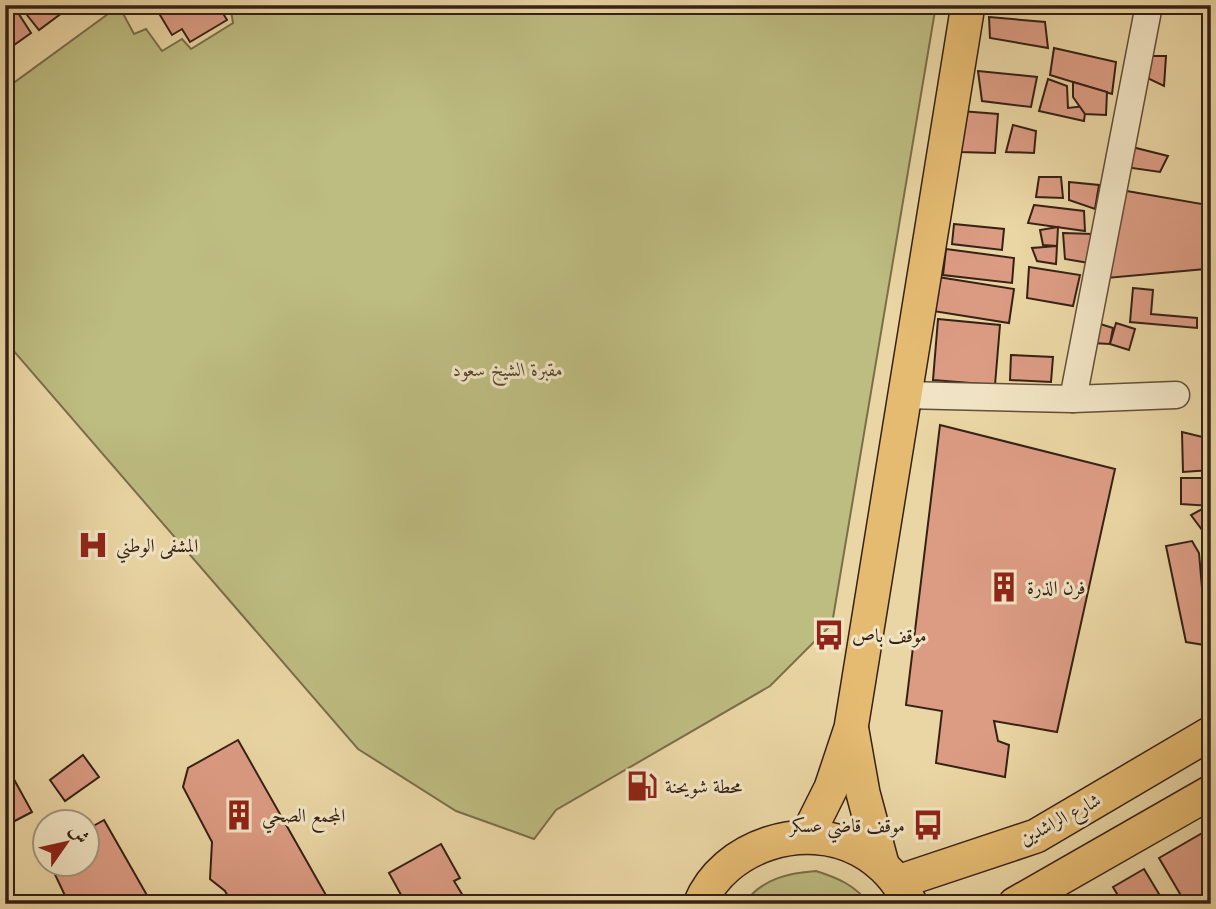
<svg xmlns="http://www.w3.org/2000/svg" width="1216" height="909" font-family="'Libre Caslon Text',Amiri,serif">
<rect width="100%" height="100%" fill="#ead6a4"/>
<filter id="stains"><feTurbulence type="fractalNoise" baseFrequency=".00286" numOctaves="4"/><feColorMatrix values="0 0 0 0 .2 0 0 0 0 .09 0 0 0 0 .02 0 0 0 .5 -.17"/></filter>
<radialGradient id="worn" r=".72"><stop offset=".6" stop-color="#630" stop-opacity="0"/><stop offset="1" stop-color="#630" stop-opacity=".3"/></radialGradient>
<g fill="#bdbc81" stroke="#7a6e4b" stroke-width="2">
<polygon points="230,5 936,5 832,624 770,686 556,810 534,839 456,811 358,749 5,341 5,81 12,84 119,6 134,34 146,29 162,51 182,39 191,49 233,23"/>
<path d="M816,871c22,7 39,14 53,33h-125c17,-25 44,-31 72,-33z"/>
</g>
<g fill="#dc9c84" stroke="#362115" stroke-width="2">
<polygon points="5,5 13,5 31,33 14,45 5,32"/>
<polygon points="40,5 63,5 66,10 39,30 27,15"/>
<polygon points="154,5 218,5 227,20 190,42 182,29 172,35"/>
<polygon points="989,17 1045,22 1048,48 990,38"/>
<polygon points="1054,48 1116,62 1112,94 1050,75"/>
<polygon points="1143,56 1166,56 1164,86 1141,75"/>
<polygon points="978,71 1037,77 1031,107 982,101"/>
<polygon points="1048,79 1067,86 1068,108 1086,106 1084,121 1039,111"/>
<polygon points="1073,82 1107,92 1106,115 1085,114 1073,97"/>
<polygon points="961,111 998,114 995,153 959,152"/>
<polygon points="1013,125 1036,131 1034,153 1006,152"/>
<polygon points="1128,146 1168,156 1160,172 1125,167"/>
<polygon points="1039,177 1061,177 1063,198 1036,197"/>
<polygon points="1069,182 1099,185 1095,209 1069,200"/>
<polygon points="1121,190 1202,204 1205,269 1107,278"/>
<polygon points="1034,205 1084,211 1085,231 1028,223"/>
<polygon points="954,224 1004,229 1002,250 952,244"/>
<polygon points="1058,227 1057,246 1043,245 1040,230"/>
<polygon points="1063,233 1092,234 1089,263 1065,259"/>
<polygon points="1057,246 1056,264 1037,261 1032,248"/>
<polygon points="946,249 1014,258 1012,283 943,275"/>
<polygon points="1029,267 1080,275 1073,306 1027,298"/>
<polygon points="938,277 1014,289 1009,323 933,311"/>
<polygon points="1133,288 1153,290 1151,314 1197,318 1197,328 1130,322"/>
<polygon points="938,319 1000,325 995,385 933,380"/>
<polygon points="1097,323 1113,328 1110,344 1092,343"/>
<polygon points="1116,323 1135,329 1129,350 1110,344"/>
<polygon points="1011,355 1053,357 1051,382 1010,380"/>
<polygon points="940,425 1115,469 1057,732 994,721 998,741 1009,745 1005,777 936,763 942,711 906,705"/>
<polygon points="1182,432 1211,439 1211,470 1183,472"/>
<polygon points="1181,478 1209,478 1211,506 1181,504"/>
<polygon points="1204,508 1211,509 1211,542 1191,515"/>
<polygon points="1192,541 1199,553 1204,611 1211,614 1211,646 1186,642 1166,546"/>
<polygon points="238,740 331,904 232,904 225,891 210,879 212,842 183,787 188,768"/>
<polygon points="83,755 99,777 65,801 50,780"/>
<polygon points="5,763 32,812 5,826"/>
<polygon points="104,820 152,904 69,904 50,864 88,864 88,829"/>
<polygon points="1211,828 1211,904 1186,904 1159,858"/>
<polygon points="441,844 460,878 454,881 468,904 406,904 389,873"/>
<polygon points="1144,869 1165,904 1123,904 1113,887"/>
<polygon points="1103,896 1108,904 1090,904"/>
</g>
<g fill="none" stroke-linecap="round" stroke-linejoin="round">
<g stroke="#634e39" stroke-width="29">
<g id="minor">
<polyline points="904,395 1073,399 1176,395"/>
<polyline points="1073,399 1149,5"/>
</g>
</g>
<g stroke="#362115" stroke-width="36">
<g id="major">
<polyline points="852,731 863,793 882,864"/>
<polyline points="807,836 831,788 851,728 968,5"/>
<polyline points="898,882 1036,836 1211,733"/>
<path d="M700,904c24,-59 105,-84 160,-54 24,13 38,31 51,54"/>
<polyline points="1015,904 1211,792"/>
</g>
</g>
<use href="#minor" stroke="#f1e4c4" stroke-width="26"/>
<use href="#major" stroke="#e5bb72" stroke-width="33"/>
</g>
<defs>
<g id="hospital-bare" transform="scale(2.415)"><path d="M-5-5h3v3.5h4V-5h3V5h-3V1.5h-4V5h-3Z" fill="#8f2418" stroke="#f1e4c4" stroke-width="2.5" paint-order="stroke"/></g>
<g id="building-bare" transform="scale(2.415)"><path d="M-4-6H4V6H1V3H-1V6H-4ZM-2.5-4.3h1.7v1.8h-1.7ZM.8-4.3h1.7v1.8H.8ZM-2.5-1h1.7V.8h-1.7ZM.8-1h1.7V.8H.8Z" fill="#8f2418" stroke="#f1e4c4" stroke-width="2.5" paint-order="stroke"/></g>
<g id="bus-bare" transform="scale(2.415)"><path d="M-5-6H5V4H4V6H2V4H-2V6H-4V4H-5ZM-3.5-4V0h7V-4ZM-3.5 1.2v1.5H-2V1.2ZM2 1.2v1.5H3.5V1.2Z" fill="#8f2418" stroke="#f1e4c4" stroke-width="2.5" paint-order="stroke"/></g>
<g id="fuel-bare" transform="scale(2.415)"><path d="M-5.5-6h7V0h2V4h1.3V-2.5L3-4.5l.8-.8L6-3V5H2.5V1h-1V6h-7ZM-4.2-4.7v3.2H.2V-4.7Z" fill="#8f2418" stroke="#f1e4c4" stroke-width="2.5" paint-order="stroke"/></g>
</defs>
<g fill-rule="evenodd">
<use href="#hospital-bare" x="93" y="545"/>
<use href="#building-bare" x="1004" y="587"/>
<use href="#bus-bare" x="829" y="635"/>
<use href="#fuel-bare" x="642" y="786"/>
<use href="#building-bare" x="239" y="815"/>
<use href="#bus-bare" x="928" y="825"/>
</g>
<g text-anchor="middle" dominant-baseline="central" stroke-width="6" stroke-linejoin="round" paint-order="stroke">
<g font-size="19" font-style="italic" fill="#584830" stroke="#f1e4c4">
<text x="508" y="369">مقبرة الشيخ سعود</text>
</g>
<g font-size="19" fill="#362115" stroke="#f1e4c4" text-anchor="start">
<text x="116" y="545">المشفى الوطني</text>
<text x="1027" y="587">فرن الذرة</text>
<text x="852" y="635">موقف باص</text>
<text x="665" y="786">محطة شويحنة</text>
<text x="262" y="815">المجمع الصحي</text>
<text x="905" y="825" text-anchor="end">موقف قاضي عسكر</text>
</g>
<g font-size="19" fill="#362115" stroke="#f1e4c4">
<text transform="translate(1060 819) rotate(-28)">شارع الراشدين</text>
</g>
</g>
<rect width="1216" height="909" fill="none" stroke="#ead6a4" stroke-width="28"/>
<rect x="7" y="7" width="1202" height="895" fill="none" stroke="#362115" stroke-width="3.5"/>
<rect x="14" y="14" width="1188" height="881" fill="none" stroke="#362115" stroke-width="2"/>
<g transform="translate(66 843) rotate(56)"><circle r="33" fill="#f1e4c4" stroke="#a6967e" stroke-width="2"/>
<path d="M0-5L12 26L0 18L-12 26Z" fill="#8f2418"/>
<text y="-10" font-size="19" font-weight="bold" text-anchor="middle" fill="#362115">ش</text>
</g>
<rect width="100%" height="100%" filter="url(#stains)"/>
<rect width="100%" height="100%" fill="url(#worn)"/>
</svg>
